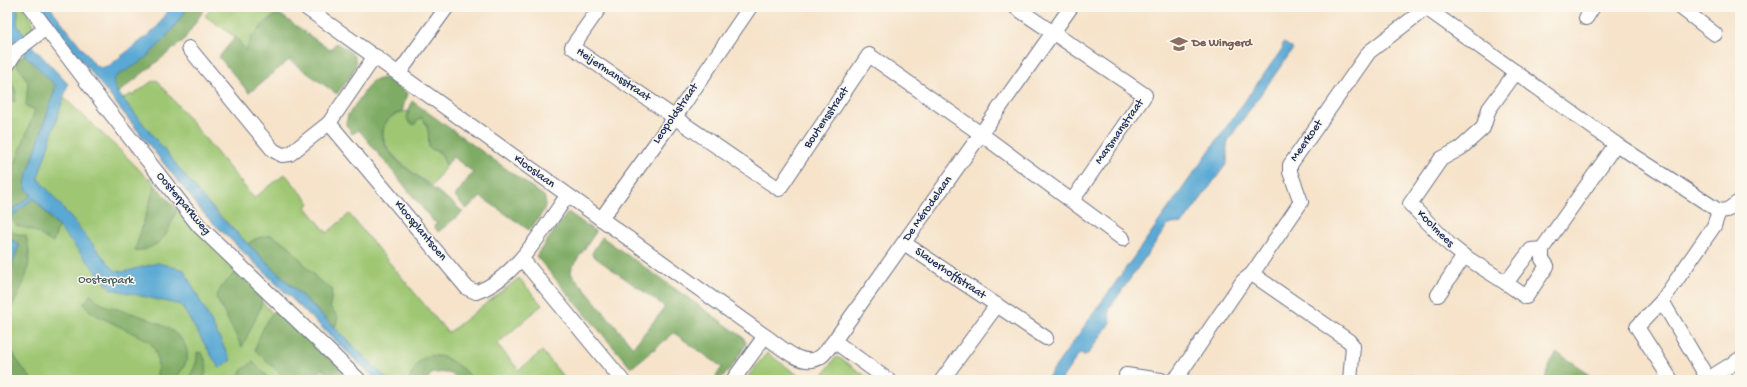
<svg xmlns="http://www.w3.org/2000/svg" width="1747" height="387" font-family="'Gochi Hand',sans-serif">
<rect width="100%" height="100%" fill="#fbf7ec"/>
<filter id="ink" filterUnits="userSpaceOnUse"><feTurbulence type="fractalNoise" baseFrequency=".025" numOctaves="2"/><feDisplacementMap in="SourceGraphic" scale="8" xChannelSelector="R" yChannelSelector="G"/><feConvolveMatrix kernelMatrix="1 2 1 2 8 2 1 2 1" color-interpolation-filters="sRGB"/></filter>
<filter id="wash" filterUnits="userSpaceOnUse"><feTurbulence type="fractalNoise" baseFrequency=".012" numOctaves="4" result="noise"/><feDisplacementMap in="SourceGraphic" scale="16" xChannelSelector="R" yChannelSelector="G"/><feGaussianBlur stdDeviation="0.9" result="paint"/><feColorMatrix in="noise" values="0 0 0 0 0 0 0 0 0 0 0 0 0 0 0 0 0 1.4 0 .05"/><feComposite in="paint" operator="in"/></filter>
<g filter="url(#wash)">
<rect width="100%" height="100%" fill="#f6e3ca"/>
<g fill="#9fc773" stroke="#5d7b68">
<polygon points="15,7 23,7 32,20 33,28 25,35 17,25 18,10"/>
<polygon points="212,7 269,7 278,13 262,25 246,51 235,37 205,16"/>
<polygon points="7,44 125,155 148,179 149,177 155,185 155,187 238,270 235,273 335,380 7,380"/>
<polygon points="157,80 254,198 285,174 310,203 306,207 327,233 349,214 448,333 519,278 542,305 497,344 519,370 542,351 566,380 474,380 463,369 412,373 409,380 388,380 335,327 337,323 330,307 332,289 318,280 288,246 255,239 248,244 203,198 123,99 131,94 132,96 151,82"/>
<path d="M409,111l15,9 5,12v15l12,6 5,13 -14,20c-17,-12 -59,-37 -47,-62 5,-9 14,-12 24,-13z"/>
<polygon points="767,353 805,380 753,380 748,376"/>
<polygon points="836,357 841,359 871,380 819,380"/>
</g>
<g fill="#7fac65" stroke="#4d6e62">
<path d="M188,7h18l-23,34 -65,52c-3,-4 -7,-9 -4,-14 4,-8 18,-12 25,-17 20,-15 35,-34 49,-55z"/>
<path d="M278,13l52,37 6,-7c5,3 14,7 18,13 7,13 -10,28 -17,38l-48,-34 -40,33 -30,-36 16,-20 11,13 6,-14z"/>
<polygon points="24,54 56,86 25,183 26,189 58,227 53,243 31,229 17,226 7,213 7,186 35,110 26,106 28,82 16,63"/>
<polygon points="7,76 16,91 15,102 7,99"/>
<path d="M383,78l3,1 21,14 -5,19c-7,1 -13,6 -17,12 -3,7 -3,15 0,21 12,23 58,47 78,67l-25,20 -4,-6 3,-3 -4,-2 -74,-91 -7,4 -6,-11 2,-8 24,-34z"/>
<path d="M412,101l132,95c6,12 -8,25 -15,34l-48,-33 -15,12 -11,-13 18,-24 -20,-15 -7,9 -5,-13 -12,-5c-1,-12 1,-23 -8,-31l-7,8 -5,-2 -2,-5z"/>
<path d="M155,185l22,24c-7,17 -10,33 -29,39 -4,2 -8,3 -13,2z"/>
<path d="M568,212l28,20 -24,35 -1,6 62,74 30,-37 1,-4 -71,-50 -1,-3 10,-16 141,100 3,6 -1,3c-7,10 -17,32 -30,34v-2l7,-11 -48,-34 -43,35 -95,-112z"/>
<path d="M7,226l7,7 12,3c10,33 -6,53 -19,81v-38l12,-34 -12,-8z"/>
<polygon points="271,235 288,245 318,280 332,289 330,307 338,317 335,327 248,244 255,239"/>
<polygon points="238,270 263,295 260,309 242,347 216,297 222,286"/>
<path d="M91,294l9,9 7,3c22,7 85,20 80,52 -1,8 -8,15 -12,22h-19c3,-14 3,-28 -7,-39l-57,-28 -8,-9z"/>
<path d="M279,310l74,70h-18l-13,-12 -12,12h-23l-32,-30c5,-15 9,-27 19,-39z"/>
<polygon points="7,339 16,359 32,380 7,380"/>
<path d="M197,352l5,1c6,13 6,14 1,27h-16c6,-9 11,-17 10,-28z"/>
<polygon points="1557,353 1580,367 1595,380 1545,380 1549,364"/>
<path d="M429,355l16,2 18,12 11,11h-15c-8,-9 -17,-8 -28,-6l-4,6h-18l10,-19z"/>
<polygon points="253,362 271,380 241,380 238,376 241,371"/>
</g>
<g fill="#5aa9d4" stroke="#3a6c99">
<polygon points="7,7 15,7 18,10 17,25 33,47 68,84 38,178 114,270 123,272 158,263 184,270 231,360 219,368 181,305 111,289 34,198 7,220 7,214 32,195 26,189 25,183 56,86 24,54 7,33"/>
<path d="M42,7h8l45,58 6,3 9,-3 46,-36 15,-22h17c-14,21 -29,41 -49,56 -9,6 -19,9 -26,17l2,9 88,109 17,19 168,163h-12l-172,-166 -128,-161z"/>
<path d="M1283,42l10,7 -64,90c-4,7 -1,16 -2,24l-44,60 -11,1 -5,2 -58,83 1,14 -21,30 -4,2 -6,-1 -18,26h-15l236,-331z"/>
<polygon points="7,237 19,245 7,279 7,268 14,249 7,244"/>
</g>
</g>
<g filter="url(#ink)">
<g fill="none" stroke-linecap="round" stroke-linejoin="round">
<g stroke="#686e84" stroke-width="16">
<g id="minor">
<polyline points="30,7 105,106 199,226 359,380"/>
<path d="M305,7l460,329c14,9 37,33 55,21 5,-3 10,-11 14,-16l237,-334"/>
<polyline points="600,7 572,47 779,189 869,55 981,134 1123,239"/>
<polyline points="1015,7 1145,95 1072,201"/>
<polyline points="1680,7 1715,34"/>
<polyline points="1586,18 1593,7"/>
<polyline points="189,48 273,150 282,155 290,154 329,123 375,56"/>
<polyline points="8,64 16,51 46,28"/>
<polyline points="399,73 447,7"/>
<path d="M329,123l138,165 9,4c37,-11 69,-65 91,-96"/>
<polyline points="601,219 675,117 750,7"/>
<polyline points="904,243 1046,338"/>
<polyline points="1542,249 1542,259 1547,266 1526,297 1506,283 1531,250 1542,249 1616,144"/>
<polyline points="1464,256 1506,283"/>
<polyline points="522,259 622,380"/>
<polyline points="1438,295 1464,256 1450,245 1410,204 1441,159 1461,148 1483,128 1489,109 1516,72"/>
<polyline points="1662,301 1708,379 1740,359"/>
<polyline points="834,341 888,380"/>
<polyline points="1126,375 1161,380"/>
<polyline points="733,380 765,336"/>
<polyline points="942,380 997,305"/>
<polyline points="1173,380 1178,376 1243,281 1252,274"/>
<polyline points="1350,380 1353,346 1349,341 1252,274 1301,202 1290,172 1290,165 1369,52 1426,8 1616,144 1719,211 1727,210 1740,201"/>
<polyline points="1671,380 1637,327 1662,301 1714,226 1719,211"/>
</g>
</g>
<use href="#minor" stroke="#fff" stroke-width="14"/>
</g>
</g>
<defs>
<g id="school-bare" transform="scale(1.38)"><path d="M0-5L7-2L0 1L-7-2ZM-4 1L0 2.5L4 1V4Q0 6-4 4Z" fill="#8d6e63" stroke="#fbf7ec" stroke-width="2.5" paint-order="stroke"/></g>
</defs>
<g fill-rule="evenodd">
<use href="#school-bare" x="1179" y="44"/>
</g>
<g text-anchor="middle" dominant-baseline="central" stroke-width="3" stroke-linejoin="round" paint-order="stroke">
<g font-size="12" font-weight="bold" fill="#785e54" stroke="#fbf7ec" text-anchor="start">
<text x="1192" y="44">De Wingerd</text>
</g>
<g font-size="12" fill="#1b2f5e" stroke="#fbf7ec">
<text transform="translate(613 75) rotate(34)">Heijermansstraat</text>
<text transform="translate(676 114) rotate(-55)">Leopoldstraat</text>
<text transform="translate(827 118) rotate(-56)">Boutensstraat</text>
<text transform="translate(1120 132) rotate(-55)">Marsmanstraat</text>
<text transform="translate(1307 141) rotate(-55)">Meerkoet</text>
<text transform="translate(534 172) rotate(36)">Klooslaan</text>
<text transform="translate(183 204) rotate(50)">Oosterparkweg</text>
<text transform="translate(928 209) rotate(-55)">De Mérodelaan</text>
<text transform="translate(1435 229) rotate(45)">Koolmees</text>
<text transform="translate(420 231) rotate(50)">Kloosplantsoen</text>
<text transform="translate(950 274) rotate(34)">Slauerhoffstraat</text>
</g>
<g font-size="12" fill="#435d64" stroke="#fbf7ec">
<text x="106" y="281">Oosterpark</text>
</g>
</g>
<rect width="1747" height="387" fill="none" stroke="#fbf7ec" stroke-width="24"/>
</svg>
